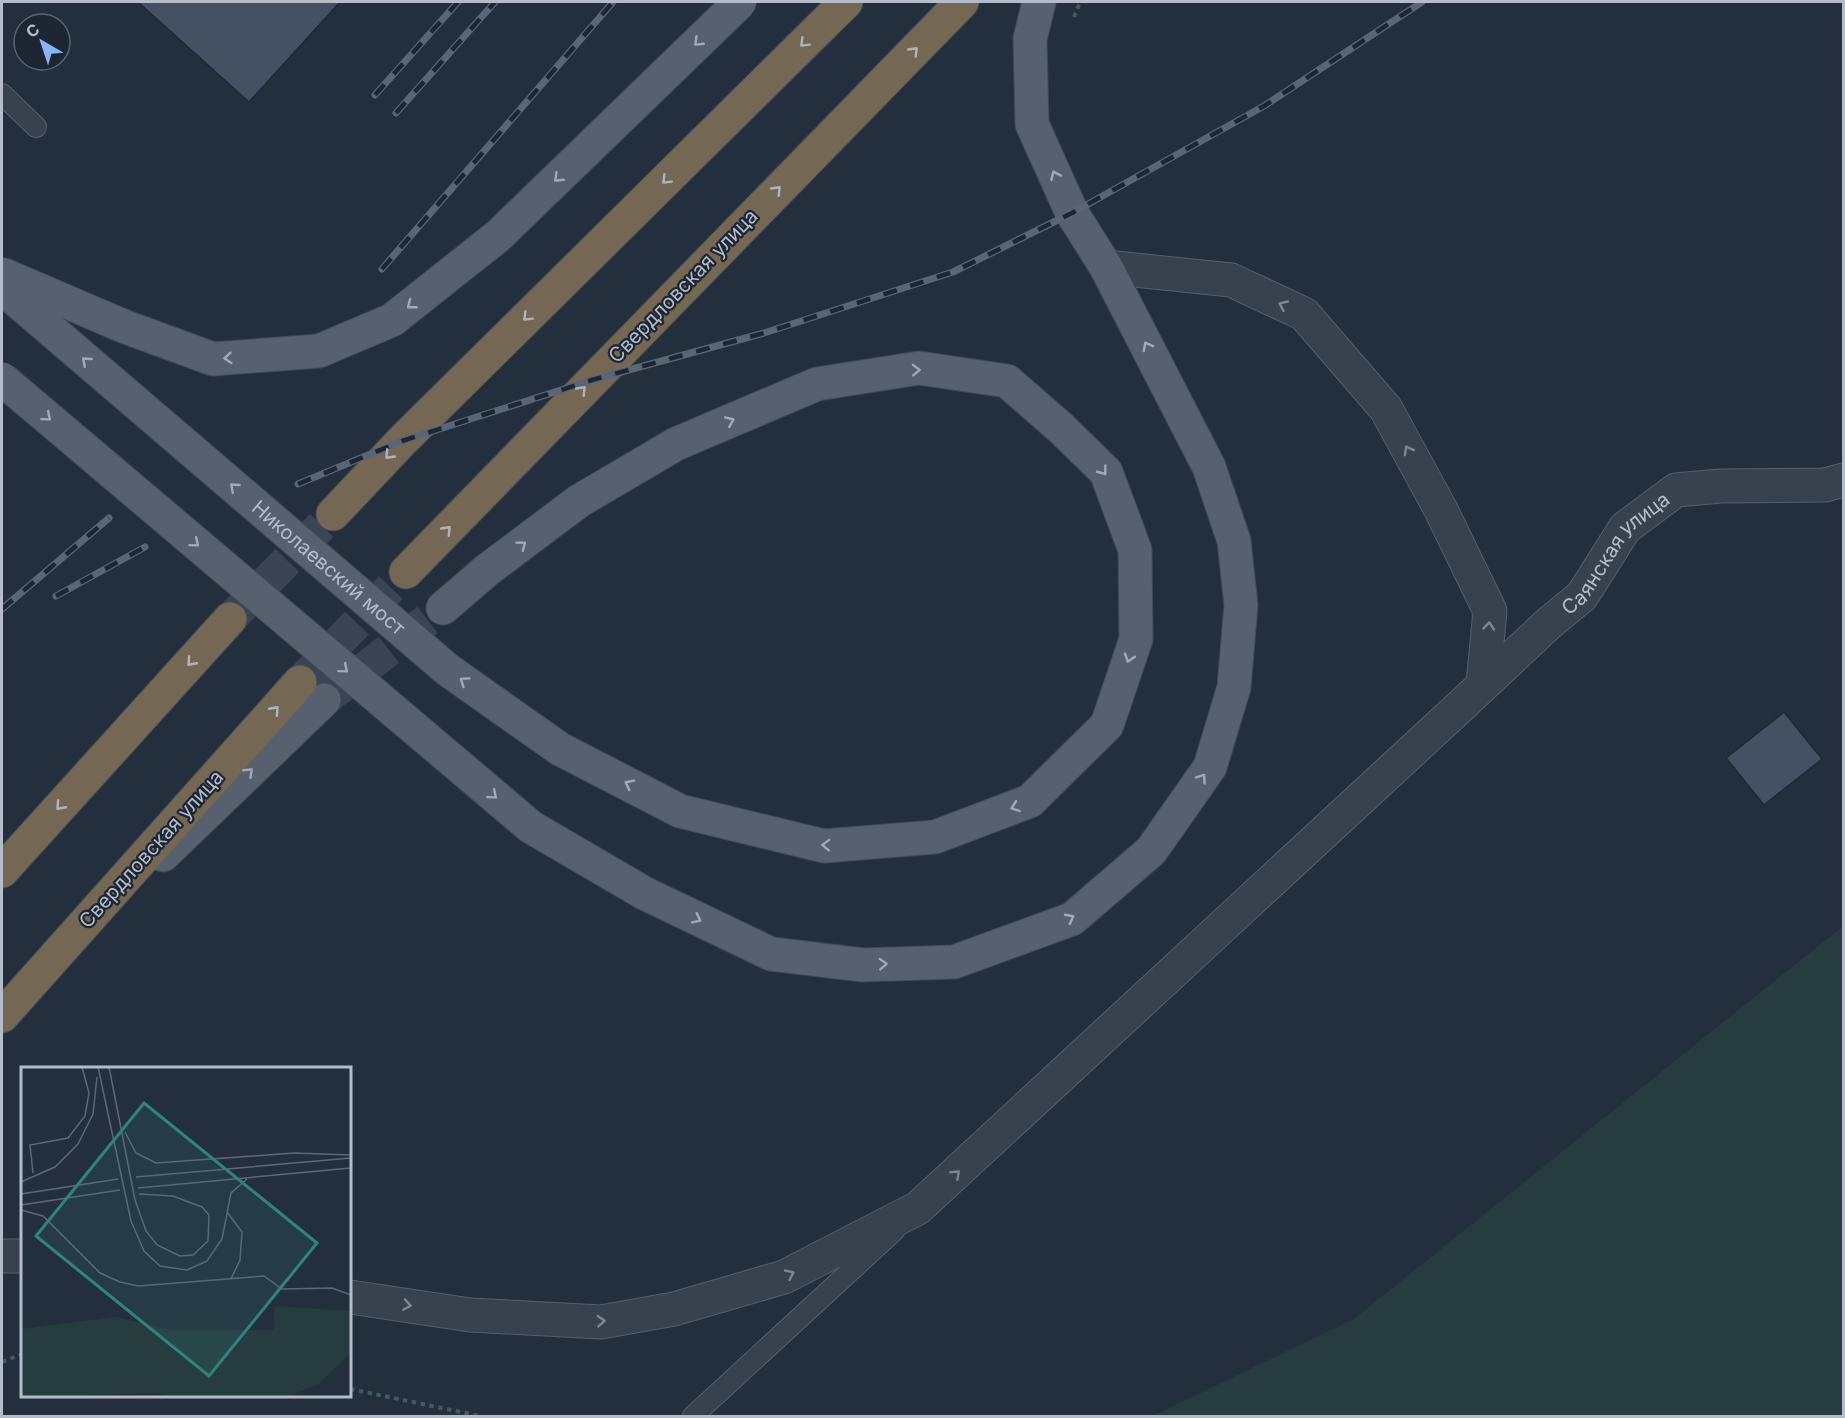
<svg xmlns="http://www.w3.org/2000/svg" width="1845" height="1418" font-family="Inter,sans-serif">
<rect width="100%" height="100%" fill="#242f3e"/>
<polygon fill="#263c3f" points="1843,926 1843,1416 1153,1416 1355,1318"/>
<g fill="#455162" stroke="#1f2835" stroke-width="1.5">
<polygon points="138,2 340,2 249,102"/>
<polygon points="1784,712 1822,759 1764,805 1726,758"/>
</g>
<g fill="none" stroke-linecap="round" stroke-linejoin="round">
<polyline stroke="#3a4453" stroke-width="33" stroke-dasharray="33 16" stroke-linecap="butt" points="324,700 443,608"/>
<g stroke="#3a4453" stroke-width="33" stroke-dasharray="33 16" stroke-linecap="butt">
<polyline points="230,619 333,514"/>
<polyline points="300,682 406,572"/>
</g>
<g stroke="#565f6c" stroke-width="22">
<g id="lane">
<polyline points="2,94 36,127"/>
<polyline points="693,1416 894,1231"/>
</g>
</g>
<g stroke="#565f6c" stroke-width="35">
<g id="street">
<polyline points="1106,267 1231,280 1304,314 1386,409 1441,510 1490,611 1483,684"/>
<polyline points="2,1256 22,1256"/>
<path id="s1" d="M350,1297l120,18 131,7 73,-13 110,-32 134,-69 547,-506 83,-78 34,-28 43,-68 51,-38 45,-4 104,-1 19,-5"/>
</g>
</g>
<g stroke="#414a57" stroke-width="35">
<g id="primary">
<polyline points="443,608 486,571 579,501 676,444 817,384 919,368 1007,381 1062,429 1106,472 1135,550 1136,639 1107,725 1030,801 935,837 824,846 680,811"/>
<polyline points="163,855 324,700"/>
<polyline points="644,893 771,954 863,965 954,962 1072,919 1151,851 1210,767 1234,687 1241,605 1234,541 1209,467 1106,267 1072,213 1032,124 1030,39 1039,2"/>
</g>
</g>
<g stroke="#434c59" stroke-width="35">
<g id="highway">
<polyline points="333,514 402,441 846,2"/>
<polyline points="406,572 962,2"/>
<polyline points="2,871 230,619"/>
<polyline points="2,1016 300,682"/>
</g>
</g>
<g stroke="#44595c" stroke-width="4" stroke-dasharray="4.5 4.5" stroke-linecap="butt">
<polyline points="1074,17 1080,2"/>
<polyline points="2,1362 22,1354"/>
<polyline points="350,1389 480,1416"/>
</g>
<use href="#lane" stroke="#38414e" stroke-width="20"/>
<use href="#street" stroke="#38414e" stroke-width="33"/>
<use href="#primary" stroke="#56606e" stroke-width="33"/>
<use href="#highway" stroke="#746855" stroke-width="33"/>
<g stroke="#5a6575" stroke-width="7">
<g id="rail">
<polyline points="375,95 458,2"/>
<polyline points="396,113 495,2"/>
<polyline points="382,269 613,2"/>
<polyline points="298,484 402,441 592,380 764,333 953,272 1072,213 1264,106 1422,2"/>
<polyline points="56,596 145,547"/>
<polyline points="2,609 109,518"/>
</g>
</g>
<use href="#rail" stroke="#1d2633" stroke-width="4.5" stroke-dasharray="14" stroke-linecap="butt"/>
<g stroke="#414a57" stroke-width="35" stroke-linecap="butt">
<g id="primary-bridge">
<polyline points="2,274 123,326 213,359 319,351 392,320 498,236 740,2"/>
<path id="s2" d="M2,288l446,382 112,79 120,62"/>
<polyline points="2,379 531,827 644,893"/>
</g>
</g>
<use href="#primary-bridge" stroke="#56606e" stroke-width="33"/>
</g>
<defs><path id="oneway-chevron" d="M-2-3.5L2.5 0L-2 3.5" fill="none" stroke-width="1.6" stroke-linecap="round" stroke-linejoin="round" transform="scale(1.5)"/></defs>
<g stroke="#a1aab7">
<use href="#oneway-chevron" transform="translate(698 42) rotate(136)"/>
<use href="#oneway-chevron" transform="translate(1055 175) rotate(-114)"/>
<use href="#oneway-chevron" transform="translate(558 178) rotate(136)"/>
<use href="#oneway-chevron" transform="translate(411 305) rotate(142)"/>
<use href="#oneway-chevron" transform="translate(1147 346) rotate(-118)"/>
<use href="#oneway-chevron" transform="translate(228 358) rotate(175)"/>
<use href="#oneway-chevron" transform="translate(86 361) rotate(-139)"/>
<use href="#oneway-chevron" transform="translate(916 370) rotate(-2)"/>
<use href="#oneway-chevron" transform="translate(47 417) rotate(40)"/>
<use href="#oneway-chevron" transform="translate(730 421) rotate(-23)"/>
<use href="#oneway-chevron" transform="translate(1103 471) rotate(53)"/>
<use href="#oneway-chevron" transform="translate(234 487) rotate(-139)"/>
<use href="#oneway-chevron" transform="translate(195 543) rotate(40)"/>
<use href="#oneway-chevron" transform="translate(522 545) rotate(-37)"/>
<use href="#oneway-chevron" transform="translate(1129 658) rotate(108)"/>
<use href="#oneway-chevron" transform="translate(344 669) rotate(40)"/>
<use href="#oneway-chevron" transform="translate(464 681) rotate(-145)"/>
<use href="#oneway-chevron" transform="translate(249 772) rotate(-44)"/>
<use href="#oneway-chevron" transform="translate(1202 778) rotate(-55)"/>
<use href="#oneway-chevron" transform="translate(629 784) rotate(-153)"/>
<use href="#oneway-chevron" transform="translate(493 795) rotate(40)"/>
<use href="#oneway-chevron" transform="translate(1015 807) rotate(160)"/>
<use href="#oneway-chevron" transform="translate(826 845) rotate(-178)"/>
<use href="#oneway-chevron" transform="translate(1070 918) rotate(-28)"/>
<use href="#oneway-chevron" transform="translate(697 919) rotate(26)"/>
<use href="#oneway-chevron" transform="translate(883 964) rotate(-2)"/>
</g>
<g stroke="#aeb4bd">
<use href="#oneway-chevron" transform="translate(804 43) rotate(135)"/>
<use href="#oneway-chevron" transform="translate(914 51) rotate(-46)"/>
<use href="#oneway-chevron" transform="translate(666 180) rotate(135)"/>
<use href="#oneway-chevron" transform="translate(777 190) rotate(-46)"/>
<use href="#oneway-chevron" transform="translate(527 317) rotate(135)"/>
<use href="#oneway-chevron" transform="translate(582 390) rotate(-46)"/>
<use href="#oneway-chevron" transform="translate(389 455) rotate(134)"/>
<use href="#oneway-chevron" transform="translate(447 530) rotate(-46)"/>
<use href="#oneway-chevron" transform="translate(191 662) rotate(132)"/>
<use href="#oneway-chevron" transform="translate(275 710) rotate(-48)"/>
<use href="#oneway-chevron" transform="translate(60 806) rotate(132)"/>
</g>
<g stroke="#7c8592">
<use href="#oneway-chevron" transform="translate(1283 305) rotate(-155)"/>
<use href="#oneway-chevron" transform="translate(1408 450) rotate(-119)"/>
<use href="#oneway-chevron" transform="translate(1489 626) rotate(-84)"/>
<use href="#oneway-chevron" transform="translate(956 1174) rotate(-43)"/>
<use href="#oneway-chevron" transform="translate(790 1274) rotate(-25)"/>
<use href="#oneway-chevron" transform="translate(407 1305) rotate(9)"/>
<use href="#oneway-chevron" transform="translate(601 1321) rotate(-4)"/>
</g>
<g text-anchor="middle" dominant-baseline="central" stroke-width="4.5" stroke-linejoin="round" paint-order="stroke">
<g font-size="20" fill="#b4bcc9" stroke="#1d2633">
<text transform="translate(683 286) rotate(-46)">Свердловская улица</text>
<text stroke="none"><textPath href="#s1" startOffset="1550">Саянская улица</textPath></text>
<text stroke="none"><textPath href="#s2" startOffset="430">Николаевский мост</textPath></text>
<text transform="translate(151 849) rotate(-48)">Свердловская улица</text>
</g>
</g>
<g transform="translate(21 1067)">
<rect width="330" height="330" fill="#242f3e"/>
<path d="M254,239l76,5v42l-32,31 -30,12 -120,1 -10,-4 -138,4v-68l95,-12 55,13h102z" fill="#263c3f"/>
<path fill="none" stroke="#5e6776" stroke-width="1.5" d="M77,0l33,154 13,30 16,15 27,4 20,-9 15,-22 9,-46 16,-14M88,0l26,133 11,31 11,14 23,11 13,-1 15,-14 1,-26 -7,-8 -29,-11 -34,-2M104,65l11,21 20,10 138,-10 57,2M12,106l-3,-28 38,-7 17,-22 4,-23 -7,-26M115,110l215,-19M0,115l34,-15 23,-23 15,-30 4,-37M117,121l213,-20M0,127l97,-15M0,138l99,-15M0,143l22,6 57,57 20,9 18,4 126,-10 18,13 50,-1 19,7M206,145l15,20 -2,28 -9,19"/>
<path fill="#308480" fill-opacity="0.15" stroke="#308480" stroke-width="3" d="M123,36l173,140 -108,133 -173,-140z"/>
<rect width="330" height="330" fill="none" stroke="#b4bcc9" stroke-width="3"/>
</g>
<rect width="1845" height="1418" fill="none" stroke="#b4bcc9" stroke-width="6"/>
<g transform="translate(42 42) rotate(321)"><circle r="28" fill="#1d2633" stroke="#59626f" stroke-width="1.5"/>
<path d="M0-4.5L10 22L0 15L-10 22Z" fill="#8ab4f8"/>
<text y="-9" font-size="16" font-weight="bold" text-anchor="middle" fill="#b4bcc9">С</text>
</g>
</svg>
